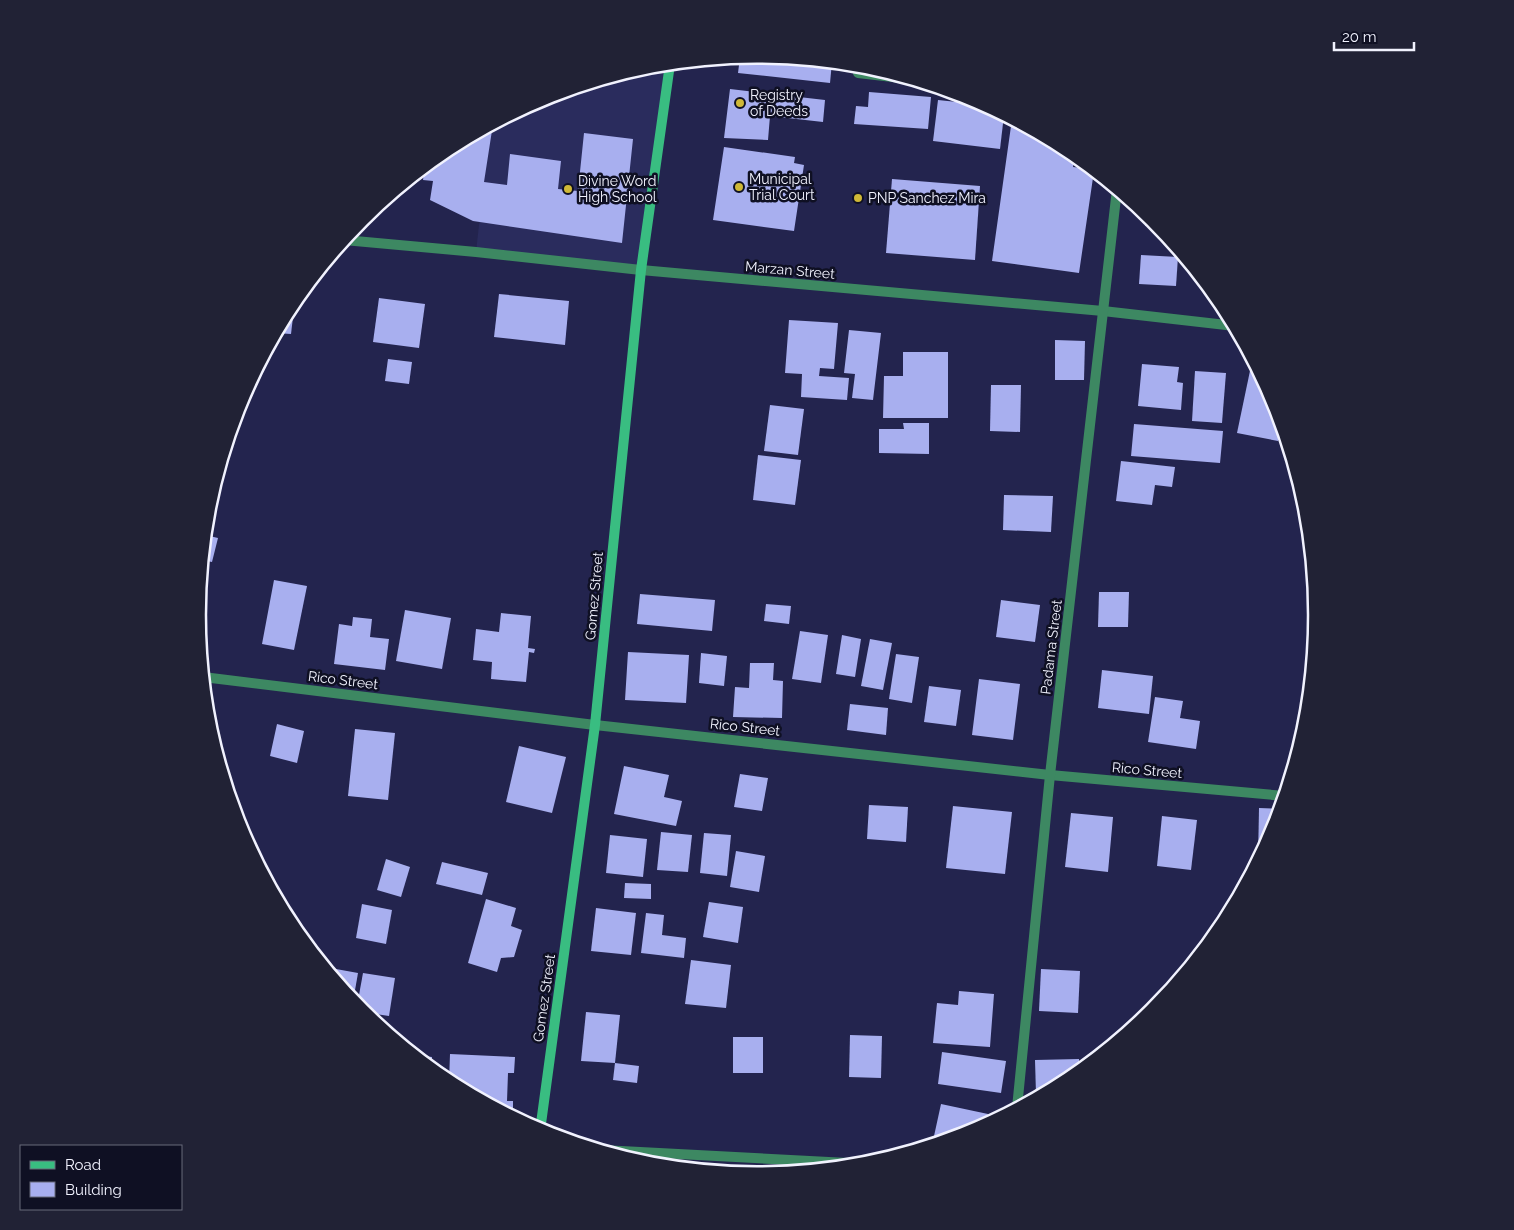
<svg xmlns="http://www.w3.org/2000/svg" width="1514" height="1230" font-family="Raleway,sans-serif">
<rect width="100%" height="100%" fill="#23244e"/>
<polygon fill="#2a2c5d" points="670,64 641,270 476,252 490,126 543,98 648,66"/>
<g fill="#a8afef">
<polygon points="757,55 832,62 830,83 738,73 740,57"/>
<polygon points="730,89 825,100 823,122 770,116 768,140 724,138"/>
<polygon points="869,92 931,97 928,129 854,124 856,106 868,107"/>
<polygon points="938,100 986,105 1004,115 1000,149 933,141"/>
<polygon points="1012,119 1068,150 1075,155 1073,167 1092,169 1094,171 1079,273 992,261"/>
<polygon points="493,124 484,182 507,185 510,154 561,161 558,189 578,191 584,133 633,139 622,243 473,221 430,200 433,181 423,180 425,166 446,149 457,150 458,143"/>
<polygon points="724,147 795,157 794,163 804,165 794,231 713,220"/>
<polygon points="892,179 980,186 975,260 886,253"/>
<polygon points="1146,214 1153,219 1160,227 1145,226"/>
<polygon points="1141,255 1178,257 1176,286 1139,284"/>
<polygon points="499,294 569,301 565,345 494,337"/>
<polygon points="379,298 425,304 419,348 373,342"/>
<polygon points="295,300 291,334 276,333 292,304"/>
<polygon points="789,320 838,323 834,369 820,368 819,376 849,378 847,400 801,397 802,374 785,373"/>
<polygon points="849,330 881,333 873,400 852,398 855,374 844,373"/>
<polygon points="1055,340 1085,341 1084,380 1055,380"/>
<polygon points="903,352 948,352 948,418 883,418 884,376 903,376"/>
<polygon points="388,359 412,362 409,384 385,381"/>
<polygon points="1142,364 1179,367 1177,382 1183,383 1181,410 1138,406"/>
<polygon points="1251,366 1256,367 1274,401 1282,424 1278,441 1237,433"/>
<polygon points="1195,371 1226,373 1222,423 1192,421"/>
<polygon points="991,385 1021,385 1020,432 990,431"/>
<polygon points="770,405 804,409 798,455 764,451"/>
<polygon points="903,423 929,423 929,454 879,453 879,429 904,429"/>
<polygon points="1134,424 1223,431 1220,463 1131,456"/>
<polygon points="758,455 801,460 795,505 753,500"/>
<polygon points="1121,461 1175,467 1172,487 1155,485 1152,505 1116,501"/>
<polygon points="1004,495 1053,496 1051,532 1003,530"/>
<polygon points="205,535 218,538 212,562 202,560"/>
<polygon points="274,580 307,586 294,650 262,644"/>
<polygon points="1099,592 1129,592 1128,627 1098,627"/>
<polygon points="640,594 715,600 712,631 637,624"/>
<polygon points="1001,600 1040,605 1035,642 996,637"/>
<polygon points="766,604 791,606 789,624 764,621"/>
<polygon points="1312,606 1316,607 1317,615 1314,642 1309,641"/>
<polygon points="405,610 451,618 442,669 396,661"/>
<polygon points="501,613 531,616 528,648 535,649 534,653 529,652 526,682 491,679 492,662 473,660 476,629 499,632"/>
<polygon points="353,617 372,619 370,637 389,639 385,670 334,664 339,624 352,626"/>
<polygon points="800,631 828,635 821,683 792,679"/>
<polygon points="842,635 861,639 855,677 836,674"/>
<polygon points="870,639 892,643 883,690 861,686"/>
<polygon points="628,652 689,655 686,703 625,700"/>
<polygon points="701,653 727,656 724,686 699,683"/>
<polygon points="896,654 919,657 912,703 889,699"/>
<polygon points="1308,660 1313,661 1309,699 1304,698"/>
<polygon points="750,663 774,663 773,680 783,681 782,718 733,717 735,687 749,688"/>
<polygon points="1102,670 1153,676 1149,714 1098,708"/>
<polygon points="979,679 1020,684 1013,740 972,735"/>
<polygon points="929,686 961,690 956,726 924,722"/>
<polygon points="1155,697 1183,701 1180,718 1200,721 1196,749 1148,742"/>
<polygon points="850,704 888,708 886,735 847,730"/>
<polygon points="277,724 304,731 297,763 270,756"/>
<polygon points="355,729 395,733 388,800 348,796"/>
<polygon points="519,746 566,757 552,813 506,802"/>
<polygon points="624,766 669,775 664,797 682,801 676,826 614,814"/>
<polygon points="740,774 768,778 762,811 734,807"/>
<polygon points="869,805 908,807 906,842 867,839"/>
<polygon points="953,806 1012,812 1005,874 946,868"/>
<polygon points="1259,808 1281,809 1274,830 1258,860"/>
<polygon points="1071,813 1113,817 1108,872 1065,867"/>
<polygon points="1162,816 1197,820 1191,870 1157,866"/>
<polygon points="661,832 692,835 688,872 657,870"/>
<polygon points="704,833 731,835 727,876 700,873"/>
<polygon points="610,835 647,839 643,877 606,873"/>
<polygon points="736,851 765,856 759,892 730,887"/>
<polygon points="386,859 410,867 401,897 377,890"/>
<polygon points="442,862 488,873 482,895 436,884"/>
<polygon points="625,883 651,884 651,899 624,898"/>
<polygon points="486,899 516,908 511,926 522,930 514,957 501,958 497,972 468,963"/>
<polygon points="709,902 743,907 738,943 703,937"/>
<polygon points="362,904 392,910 386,944 356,938"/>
<polygon points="596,908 636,913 631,955 591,951"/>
<polygon points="646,913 664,915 662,935 686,938 684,958 641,953"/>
<polygon points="691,960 731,965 726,1008 685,1004"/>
<polygon points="325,967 358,973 354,996 348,995"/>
<polygon points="1041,969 1080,971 1078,1013 1039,1011"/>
<polygon points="363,973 395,978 389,1016 362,1012 357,1006"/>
<polygon points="959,991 994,994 990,1047 933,1043 937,1003 958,1005"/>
<polygon points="586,1012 620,1015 615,1063 581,1061"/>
<polygon points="850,1035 882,1036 881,1078 849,1077"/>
<rect x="733" y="1037" width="30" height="36"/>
<polygon points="942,1052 1006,1061 1001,1093 938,1084"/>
<polygon points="450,1054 515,1057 514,1073 508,1073 507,1101 513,1101 513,1112 504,1112 449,1082"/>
<polygon points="414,1055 432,1057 431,1068 428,1066"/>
<polygon points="1079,1059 1079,1072 1068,1081 1043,1094 1036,1094 1035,1060"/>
<polygon points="615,1063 639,1066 637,1083 613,1080"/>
<polygon points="941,1104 988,1114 985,1125 971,1132 949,1139 934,1136"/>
</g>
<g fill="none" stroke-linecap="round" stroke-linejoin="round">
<polyline stroke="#3d8862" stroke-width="10" points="858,73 910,79"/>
<g stroke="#3d8862" stroke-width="10">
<polyline points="344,240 476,252 641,270 1103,311 1235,326"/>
<polyline points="203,677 595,725 1050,775 1285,796"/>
<polyline points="1017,1108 1050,775 1117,189"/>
<polyline points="602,1150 867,1164"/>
</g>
<polyline stroke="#39bd81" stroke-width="10" points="540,1131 595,725 641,270 670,64"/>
</g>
<g fill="#cfb837" stroke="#0f1023" stroke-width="2">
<circle cx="740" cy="103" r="5"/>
<circle cx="739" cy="187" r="5"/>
<circle cx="568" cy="189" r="5"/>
<circle cx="858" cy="198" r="5"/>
</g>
<g text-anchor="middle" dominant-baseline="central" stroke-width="5" stroke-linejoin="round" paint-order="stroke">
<g font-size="14" fill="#f1f2fe" stroke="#0f1023" text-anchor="start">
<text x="750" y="95">Registry<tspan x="750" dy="16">of Deeds</tspan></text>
<text x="749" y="179">Municipal<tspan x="749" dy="16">Trial Court</tspan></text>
<text x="578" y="181">Divine Word<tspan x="578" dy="16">High School</tspan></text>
<text x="868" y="198">PNP Sanchez Mira</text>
</g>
<g font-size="14" fill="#f1f2fe" stroke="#0f1023">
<text transform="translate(790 270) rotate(5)">Marzan Street</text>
<text transform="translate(594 596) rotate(-85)">Gomez Street</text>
<text transform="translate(1051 647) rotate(-83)">Padama Street</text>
<text transform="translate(343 680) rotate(7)">Rico Street</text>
<text transform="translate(745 727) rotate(6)">Rico Street</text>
<text transform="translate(1147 770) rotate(5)">Rico Street</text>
<text transform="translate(544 998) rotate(-82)">Gomez Street</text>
</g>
</g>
<path d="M0 0H1514V1230H0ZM206 615a551 551 0 1 1 1102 0a551 551 0 1 1-1102 0Z" fill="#212235" fill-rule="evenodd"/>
<path fill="none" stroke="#f1f2fe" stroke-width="2.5" d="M206 615a551 551 0 1 1 1102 0a551 551 0 1 1-1102 0Z"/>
<rect x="20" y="1145" width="162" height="65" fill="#0f1023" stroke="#696a7b"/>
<rect x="30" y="1161" width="25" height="8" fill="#39bd81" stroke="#696a7b"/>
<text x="65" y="1170" font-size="15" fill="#f1f2fe">Road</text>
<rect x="30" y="1182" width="25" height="15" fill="#a8afef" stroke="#696a7b"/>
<text x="65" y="1195" font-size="15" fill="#f1f2fe">Building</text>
<path d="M1334 42v8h80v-8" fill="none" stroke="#f1f2fe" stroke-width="2.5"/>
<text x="1342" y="42" font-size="15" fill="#f1f2fe" stroke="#0f1023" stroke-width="4" paint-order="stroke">20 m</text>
</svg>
